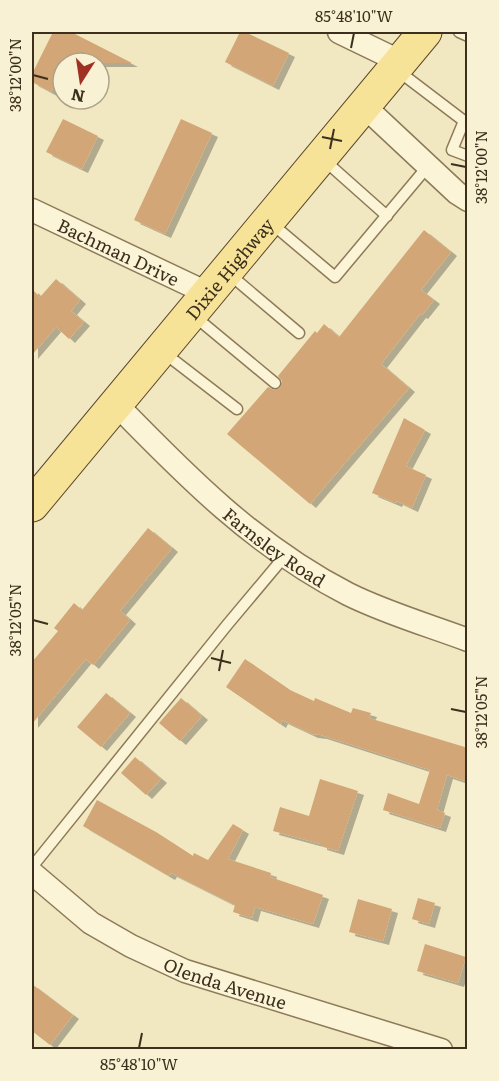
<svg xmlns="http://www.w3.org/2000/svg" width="499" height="1081" font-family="Literata,serif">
<defs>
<filter id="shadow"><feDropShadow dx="6" dy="4" stdDeviation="0" flood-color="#0004"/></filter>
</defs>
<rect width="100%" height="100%" fill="#f1e8c2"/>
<g fill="#d2a676" filter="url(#shadow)">
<polygon points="53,32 71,32 132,63 84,63 69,55 65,63 63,63 63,67 51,92 32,82 32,74"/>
<polygon points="240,32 245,32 289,53 273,86 225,62"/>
<polygon points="63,119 98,136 82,169 46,152"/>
<polygon points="181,119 212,133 165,234 134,220"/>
<polygon points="424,230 451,252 421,290 434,300 422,315 420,314 381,364 409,388 310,504 227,434 268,387 274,390 280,388 282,381 278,376 315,331 317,333 324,324 339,337"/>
<polygon points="56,279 80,300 71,311 84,322 69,339 56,327 32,355 32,289 40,297"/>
<polygon points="404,418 425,430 406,466 426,475 412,508 397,501 396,503 372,493"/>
<polygon points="148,528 172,548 120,611 130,620 93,665 86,659 32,724 32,662 58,631 54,628 74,603 82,610"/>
<polygon points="245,659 290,690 314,701 315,698 351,713 353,708 371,713 369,718 468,748 468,782 447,775 437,810 445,813 440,828 383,810 388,793 419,804 430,770 321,735 312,734 282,720 280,724 226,687"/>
<polygon points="106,693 130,713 101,747 77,727"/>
<polygon points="181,698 202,716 180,741 159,723"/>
<polygon points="135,757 161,779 146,795 121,773"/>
<polygon points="320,779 358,791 338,851 321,846 321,844 273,831 280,807 309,816"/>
<polygon points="97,800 156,832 193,856 194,853 208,860 233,824 243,830 228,859 271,873 270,877 323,895 313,924 255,907 252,918 233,912 235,905 171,873 169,876 155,868 83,826"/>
<polygon points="418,898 435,903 429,924 412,919"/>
<polygon points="358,899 392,909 383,941 349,932"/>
<polygon points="425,944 466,957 458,983 417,971"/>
<polygon points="32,984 73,1015 50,1045 32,1031"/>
</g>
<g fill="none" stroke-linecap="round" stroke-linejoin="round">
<g stroke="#8d7a58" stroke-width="13">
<g id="lane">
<polyline points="459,32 468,36"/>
<polyline points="397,70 464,121 452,150 468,156"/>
<polyline points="324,160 387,216"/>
<polyline points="271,223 335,277 428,166"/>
<polyline points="228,273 299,333"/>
<polyline points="193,315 275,383"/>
<polyline points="163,352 237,409"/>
<polyline points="32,867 227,625 284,557"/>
</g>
</g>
<g stroke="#8d7a58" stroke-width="25">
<g id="street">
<polyline points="339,32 399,61"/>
<polyline points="364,106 457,193 468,200"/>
<path id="s1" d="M32,210l175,83"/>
<path id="s2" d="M116,404c71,73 140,143 232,190 38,19 80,31 120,46"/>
<path id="s3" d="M32,873l59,50 40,23 54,25 256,79"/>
</g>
</g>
<g stroke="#5a472c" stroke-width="35">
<g id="primary">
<path id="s4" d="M32,505l393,-473"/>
</g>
</g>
<use href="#lane" stroke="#fbf4d7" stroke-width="10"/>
<use href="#street" stroke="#fbf4d7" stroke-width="22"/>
<use href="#primary" stroke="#f7e398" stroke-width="33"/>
</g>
<path fill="none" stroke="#3c2f1d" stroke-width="2" d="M351,48l3,-15M33,75l15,4M322,137l20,4M330,149l4,-20M451,164l15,3M33,620l15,4M211,658l20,5M219,671l4,-21M451,709l15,3M139,1048l3,-15"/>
<g text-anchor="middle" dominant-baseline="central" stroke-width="5" stroke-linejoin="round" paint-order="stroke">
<g font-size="18" fill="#3c2f1d" stroke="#f8f1d3">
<text stroke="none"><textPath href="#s1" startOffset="96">Bachman Drive</textPath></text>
<text stroke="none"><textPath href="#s4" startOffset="308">Dixie Highway</textPath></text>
<text stroke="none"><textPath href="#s2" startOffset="214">Farnsley Road</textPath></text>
<text stroke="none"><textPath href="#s3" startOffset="225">Olenda Avenue</textPath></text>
</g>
</g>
<rect width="499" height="1081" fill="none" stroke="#f8f1d3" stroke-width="66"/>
<g transform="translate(81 81) rotate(192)"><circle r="28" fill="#f8f1d3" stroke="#ada38a" stroke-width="1.5"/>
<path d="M0-4.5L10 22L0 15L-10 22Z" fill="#a03023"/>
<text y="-9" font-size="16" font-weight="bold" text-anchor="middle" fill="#3c2f1d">N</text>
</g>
<rect x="33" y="33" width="433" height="1015" fill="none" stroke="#3c2f1d" stroke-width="2"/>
<g font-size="15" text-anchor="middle" fill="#3c2f1d">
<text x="354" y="22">85°48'10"W</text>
<text transform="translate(16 75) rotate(-90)" y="5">38°12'00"N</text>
<text transform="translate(482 167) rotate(-90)" y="5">38°12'00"N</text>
<text transform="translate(16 620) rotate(-90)" y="5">38°12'05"N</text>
<text transform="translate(482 712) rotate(-90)" y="5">38°12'05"N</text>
<text x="139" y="1070">85°48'10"W</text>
</g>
</svg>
